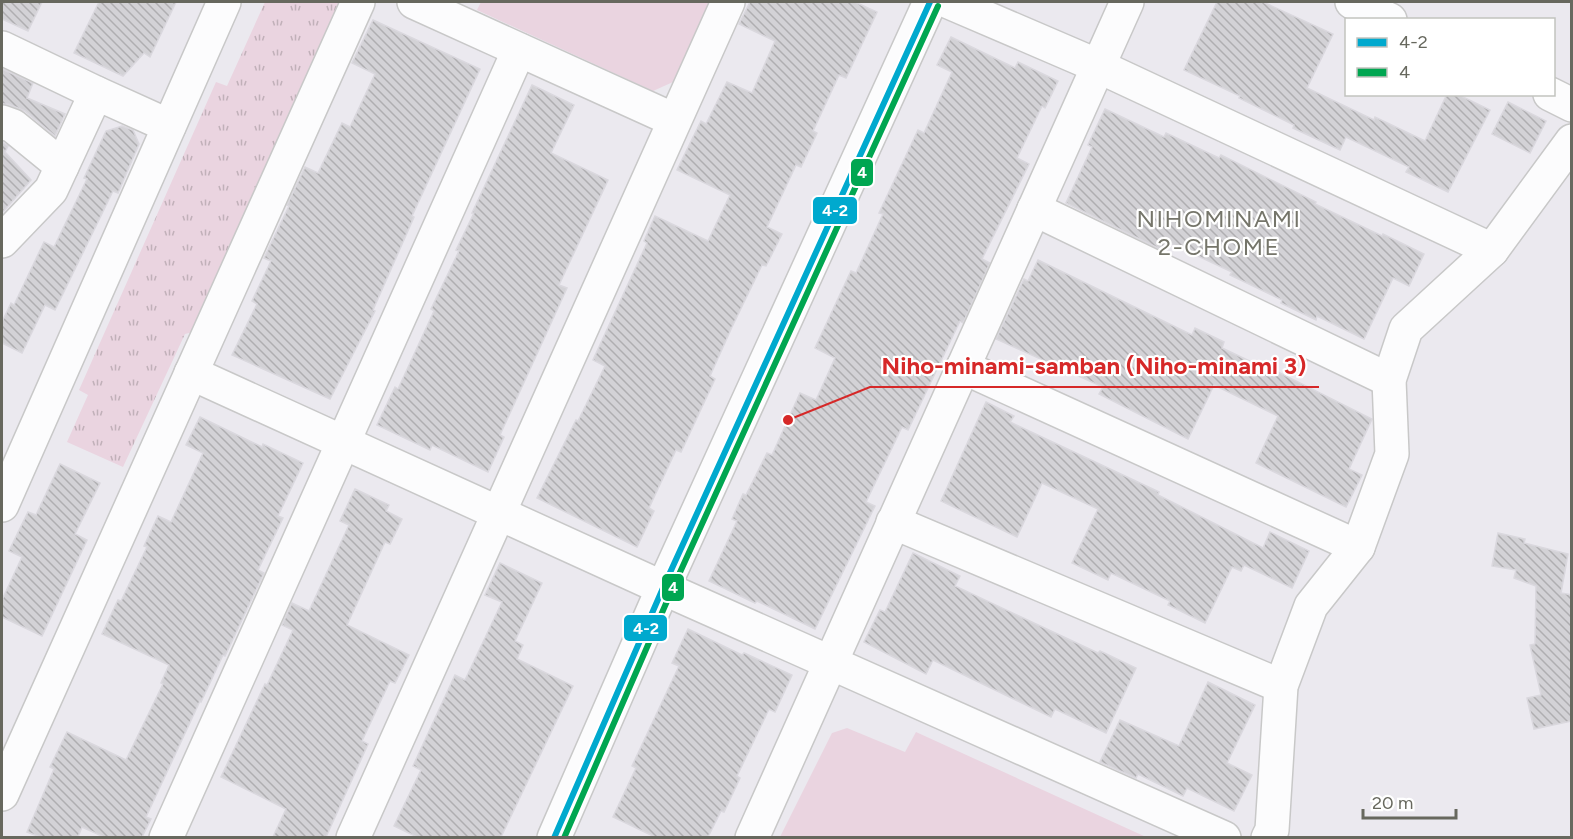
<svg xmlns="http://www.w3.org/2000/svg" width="1573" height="839" font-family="Figtree,sans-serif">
<defs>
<pattern id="grass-tufts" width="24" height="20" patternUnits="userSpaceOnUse" patternTransform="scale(1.5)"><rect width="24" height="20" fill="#ead4e0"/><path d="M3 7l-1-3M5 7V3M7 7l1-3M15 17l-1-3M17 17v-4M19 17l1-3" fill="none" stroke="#c1b0b9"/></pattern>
<pattern id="building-back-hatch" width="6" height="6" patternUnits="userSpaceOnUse" patternTransform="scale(1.5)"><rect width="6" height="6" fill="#d3d2d6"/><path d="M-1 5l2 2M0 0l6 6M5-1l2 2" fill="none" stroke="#afaeb1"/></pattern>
</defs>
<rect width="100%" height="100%" fill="#ebe9ef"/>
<polygon fill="url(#grass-tufts)" points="265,2 340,2 193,332 185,334 123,467 67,442 88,395 79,390 216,82 227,86"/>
<g fill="#ead4e0">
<polygon points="481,2 710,2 673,82 653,91 477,10"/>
<polygon points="847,728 905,752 916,732 1146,837 780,837 832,733"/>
</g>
<g fill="url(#building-back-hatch)" stroke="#dad8de" stroke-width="1.5">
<polygon points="2,2 42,2 28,31 2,19"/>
<polygon points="99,2 176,2 150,57 144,53 123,76 74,53"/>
<polygon points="750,2 855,2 877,12 846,78 839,75 813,131 817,133 801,167 796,165 767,227 782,234 766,266 762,265 732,327 710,376 715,379 681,452 676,450 649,508 654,511 637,547 537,498 576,420 578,421 605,366 593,360 647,243 644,241 655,216 708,241 730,195 677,170 701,121 706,124 727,82 752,93 775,41 739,24"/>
<polygon points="1217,2 1263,2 1333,34 1307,88 1374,120 1375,117 1425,141 1447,94 1457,94 1490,110 1448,192 1406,172 1409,167 1346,137 1340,150 1293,128 1294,125 1239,98 1240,96 1184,70"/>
<polygon points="373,20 480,69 412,216 414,217 373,310 375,311 330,399 232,355 257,304 252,301 271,261 264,258 289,206 287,205 305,167 318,173 342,123 350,127 375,74 352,63"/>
<polygon points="951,37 1015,68 1018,62 1058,81 1045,108 1042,106 1017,158 1029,164 982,259 990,263 963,323 960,321 908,430 902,427 866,502 875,506 815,629 757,601 755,603 709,581 737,521 732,519 743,494 746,495 767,453 772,455 800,393 816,400 835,358 815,348 851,271 856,273 883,214 879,213 918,130 924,133 952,72 937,65"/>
<polygon points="2,69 33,83 27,98 65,114 55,136 25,111 8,104 2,104"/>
<polygon points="532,85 574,105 551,153 608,180 559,285 567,288 500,435 504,437 488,472 432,445 430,450 377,425 395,387 398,389 434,311 431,309 459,251 456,250 474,213 472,213"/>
<polygon points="1508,102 1546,121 1530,153 1492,134"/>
<polygon points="1105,109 1164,137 1166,133 1219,158 1221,155 1316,202 1315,204 1382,236 1383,234 1424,254 1409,286 1393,278 1364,339 1317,316 1316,320 1281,303 1282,300 1230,275 1232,272 1166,241 1162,250 1066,203 1092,147 1088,145"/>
<polygon points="122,126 133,130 139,144 118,193 113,191 55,310 45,305 22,353 2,343 2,322 11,303 14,305 44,242 54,247 87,179 84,178 106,131"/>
<polygon points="2,142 8,146 5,152 31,180 2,213"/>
<polygon points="1038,260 1192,335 1195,328 1224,342 1222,348 1277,374 1278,372 1372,419 1349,469 1362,475 1346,507 1256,463 1278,416 1214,385 1188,439 1099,394 1103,387 996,339 1024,279 1028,281"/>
<polygon points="986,402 1014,416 1010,422 1159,492 1158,495 1263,548 1270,532 1309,551 1292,588 1244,565 1241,571 1232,567 1205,623 1168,605 1170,601 1111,573 1108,580 1072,563 1098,509 1042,483 1017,537 941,501"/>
<polygon points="200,417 262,447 263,444 303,463 278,516 283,518 258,570 264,573 225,656 223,655 201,702 200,701 146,817 151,819 142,837 104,837 82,827 78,837 40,837 27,832 54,769 50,767 67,732 126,760 163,684 161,683 169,665 102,634 118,600 121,601 147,547 144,546 158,516 171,522 203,453 186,445"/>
<polygon points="60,464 100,483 75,534 87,540 42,636 2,617 2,600 22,557 9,551 28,512 36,515"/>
<polygon points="355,489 389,505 386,511 402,519 390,544 385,542 347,625 409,655 395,683 390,681 362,741 368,744 326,837 273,837 286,809 221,777 265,684 267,685 293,630 282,625 292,603 309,611 349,525 340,521"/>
<polygon points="1498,533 1525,539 1524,543 1568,554 1561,593 1572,595 1572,721 1534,729 1527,698 1541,695 1530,645 1535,644 1536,586 1514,578 1516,570 1492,566"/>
<polygon points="913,553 960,576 955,586 1098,653 1100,651 1136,668 1106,733 1055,709 1051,717 933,660 926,674 864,642 880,610 885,612"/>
<polygon points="500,563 542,583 515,641 523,645 517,659 573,686 501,837 417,837 394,826 421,770 413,766 455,675 465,680 502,602 485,595"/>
<polygon points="688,629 742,655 744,653 792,675 775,712 769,709 737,776 740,778 724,812 721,811 708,837 655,837 613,817 636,768 632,766 679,666 672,663"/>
<polygon points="1208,682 1255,705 1227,763 1252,775 1234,811 1187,788 1183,796 1138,774 1136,778 1100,762 1120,720 1179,746"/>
</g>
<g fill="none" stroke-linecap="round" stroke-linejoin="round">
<g stroke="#c8c8c8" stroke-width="36">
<g id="minor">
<polyline points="414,2 674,120"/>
<polyline points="949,2 1098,66 1492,250"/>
<polyline points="1352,2 1390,20"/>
<polyline points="2,48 96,93 169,126"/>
<polyline points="1550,94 1572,105"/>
<polyline points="2,122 13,126 62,166"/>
<polyline points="1034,209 1389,380"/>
<polyline points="2,241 51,190 96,93"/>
<polyline points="963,367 1358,547"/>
<polyline points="191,373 663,588 1224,838"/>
<polyline points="2,505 224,2"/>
<polyline points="893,522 1281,686"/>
<polyline points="2,794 358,2"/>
<polyline points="166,838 519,50"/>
<polyline points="353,838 728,2"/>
<polyline points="554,838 663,588 930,2"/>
<polyline points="752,838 1127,2"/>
<polyline points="1268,838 1272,830 1281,686 1311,606 1358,547 1392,454 1389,380 1406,329 1492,250 1572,141"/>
</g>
</g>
<use href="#minor" stroke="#fcfcfd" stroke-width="33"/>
<g stroke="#fff" stroke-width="10">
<polyline id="bus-1" points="554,838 663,588 930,2"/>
</g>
<g stroke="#fff" stroke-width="10">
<polyline id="bus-2" points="564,838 671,592 938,6"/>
</g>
<use href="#bus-1" stroke="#00a9ce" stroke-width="6"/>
<use href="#bus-2" stroke="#00a651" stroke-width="6"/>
</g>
<g text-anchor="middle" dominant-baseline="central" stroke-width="4.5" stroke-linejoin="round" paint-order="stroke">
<g font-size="24" letter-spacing="1.5" fill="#75756a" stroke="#fff">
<text x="1219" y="218">NIHOMINAMI<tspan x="1219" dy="28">2-CHOME</tspan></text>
</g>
</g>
<path fill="none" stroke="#d62828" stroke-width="2" d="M788 420L870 387H1319"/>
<circle fill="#d62828" stroke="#fff" stroke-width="2" cx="788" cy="420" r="6"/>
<g font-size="24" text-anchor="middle" font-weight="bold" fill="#d62828" stroke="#fff" stroke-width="4.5" stroke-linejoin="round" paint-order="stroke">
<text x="1094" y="374">Niho-minami-samban (Niho-minami 3)</text>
</g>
<g stroke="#fff" stroke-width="2">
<rect x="850" y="158" width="24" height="29" rx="6" fill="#00a651"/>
<rect x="812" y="196" width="46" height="29" rx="6" fill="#00a9ce"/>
<rect x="661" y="573" width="24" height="29" rx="6" fill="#00a651"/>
<rect x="623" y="614" width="45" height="28" rx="6" fill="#00a9ce"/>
</g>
<g font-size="16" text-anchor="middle" font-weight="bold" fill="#fff">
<text x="862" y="178">4</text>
<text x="835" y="216">4-2</text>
<text x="673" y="593">4</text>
<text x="646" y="634">4-2</text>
</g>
<rect width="1573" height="839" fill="none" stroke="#67685e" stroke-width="6"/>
<rect x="1345" y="18" width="210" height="78" fill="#ffffff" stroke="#c2c3bf" stroke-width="1.5"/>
<rect x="1357" y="38" width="30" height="9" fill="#00a9ce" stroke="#c2c3bf" stroke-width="1.5"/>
<text x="1399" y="48" font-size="18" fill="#67685e">4-2</text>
<rect x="1357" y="68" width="30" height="9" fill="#00a651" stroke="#c2c3bf" stroke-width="1.5"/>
<text x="1399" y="78" font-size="18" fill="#67685e">4</text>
<path d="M1363 809v9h93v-9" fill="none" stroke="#67685e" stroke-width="3"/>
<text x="1372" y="809" font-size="18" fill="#67685e" stroke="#ffffff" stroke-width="4.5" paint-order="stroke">20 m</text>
</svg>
